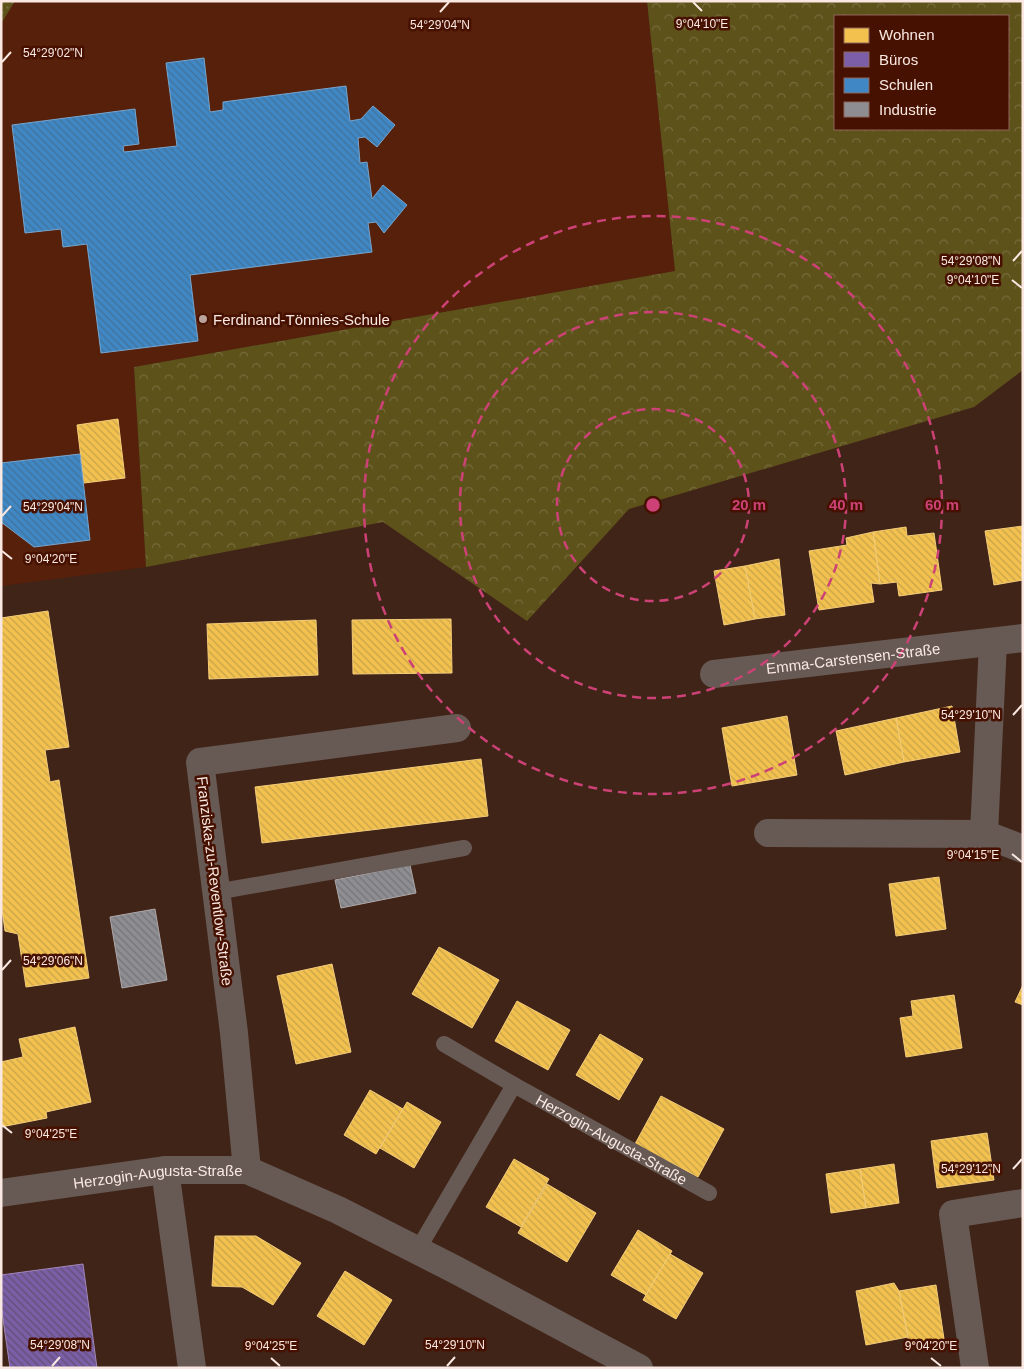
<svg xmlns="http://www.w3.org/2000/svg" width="1024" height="1369" font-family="Arial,sans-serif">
<defs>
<pattern id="grass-dots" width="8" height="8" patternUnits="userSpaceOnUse" patternTransform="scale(1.25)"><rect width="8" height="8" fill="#5e521b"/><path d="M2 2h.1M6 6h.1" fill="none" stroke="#766b3c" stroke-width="1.8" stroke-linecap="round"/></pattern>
<pattern id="park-crowns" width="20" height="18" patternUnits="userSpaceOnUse" patternTransform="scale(1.25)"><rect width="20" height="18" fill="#5e521b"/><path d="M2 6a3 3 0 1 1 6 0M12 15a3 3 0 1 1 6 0" fill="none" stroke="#766b3c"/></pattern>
<pattern id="homes-back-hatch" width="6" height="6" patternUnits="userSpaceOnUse" patternTransform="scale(1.25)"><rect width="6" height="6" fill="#f2c14e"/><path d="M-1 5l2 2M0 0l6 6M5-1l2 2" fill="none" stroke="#c8a24c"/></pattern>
<pattern id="offices-back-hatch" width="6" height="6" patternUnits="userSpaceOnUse" patternTransform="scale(1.25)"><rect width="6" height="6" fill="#7b5ea7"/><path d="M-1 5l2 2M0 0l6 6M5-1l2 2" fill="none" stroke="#615171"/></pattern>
<pattern id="schools-back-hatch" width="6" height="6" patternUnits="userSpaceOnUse" patternTransform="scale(1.25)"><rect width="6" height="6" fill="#3f88c5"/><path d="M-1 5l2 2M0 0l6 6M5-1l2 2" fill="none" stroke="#437198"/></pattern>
<pattern id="industry-back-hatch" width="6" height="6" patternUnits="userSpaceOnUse" patternTransform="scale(1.25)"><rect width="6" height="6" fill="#8d8d92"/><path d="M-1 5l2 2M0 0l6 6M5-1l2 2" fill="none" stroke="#767477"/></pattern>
</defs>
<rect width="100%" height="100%" fill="#412418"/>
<polygon fill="#57200a" points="15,1 647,1 675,271 134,367 146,567 1,586 1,24"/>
<polygon fill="url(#grass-dots)" points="1,1 15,1 1,24"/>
<path fill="url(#park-crowns)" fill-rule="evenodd" d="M647,1h376v369l-49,37 -345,102 -102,112 -144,-99 -237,45 -12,-200 541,-96zM835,16h173v113h-173z"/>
<g fill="url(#homes-back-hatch)" stroke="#f4cd7a">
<polygon points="118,419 125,478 84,483 77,425"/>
<polygon points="1023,526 1023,580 994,585 985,531"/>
<polygon points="906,527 907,536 934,533 942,590 899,596 897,582 880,584 873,532"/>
<polygon points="873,532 880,584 871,583 874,602 819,610 809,551 847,545 846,538"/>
<polygon points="779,559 785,615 755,619 745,566"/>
<polygon points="745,566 755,619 724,625 714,571"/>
<polygon points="48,611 69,747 45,750 50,782 59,780 89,978 26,987 18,934 5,931 1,902 1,618"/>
<polygon points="451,619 452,673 353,674 352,620"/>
<polygon points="316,620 318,675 209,679 207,624"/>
<polygon points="952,706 960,752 904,762 896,718"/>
<polygon points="787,716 797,775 732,786 722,728"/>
<polygon points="896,718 904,762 845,775 836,731"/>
<polygon points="481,759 488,816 262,843 255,787"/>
<polygon points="939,877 946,929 896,936 889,884"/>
<polygon points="439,947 499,980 472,1028 412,994"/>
<polygon points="332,964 351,1052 296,1064 277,976"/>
<polygon points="1023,985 1023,1005 1015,1002"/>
<polygon points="954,995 962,1048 906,1057 900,1018 913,1016 911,1001"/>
<polygon points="517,1001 570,1030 548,1070 495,1041"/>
<polygon points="75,1027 91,1102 46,1112 47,1118 1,1127 1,1062 23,1057 19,1039"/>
<polygon points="600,1034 643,1059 619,1100 576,1075"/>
<polygon points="370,1090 403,1109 376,1154 344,1135"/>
<polygon points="661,1096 724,1129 698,1177 635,1144"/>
<polygon points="407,1102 441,1122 414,1168 380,1148"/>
<polygon points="987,1133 994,1180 937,1188 931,1141"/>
<polygon points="514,1159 549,1179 521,1227 486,1207"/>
<polygon points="894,1164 899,1203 866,1208 860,1169"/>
<polygon points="860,1169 866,1208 831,1213 826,1174"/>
<polygon points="547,1184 596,1213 567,1262 518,1233"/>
<polygon points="638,1230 672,1251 646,1295 611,1275"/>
<polygon points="215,1236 256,1236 301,1263 273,1305 242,1287 212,1286"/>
<polygon points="670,1254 703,1273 676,1319 643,1300"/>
<polygon points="345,1271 392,1300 364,1345 317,1316"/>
<polygon points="894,1283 899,1291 908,1337 866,1345 856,1291"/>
<polygon points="936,1285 944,1339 907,1345 908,1337 899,1291"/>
</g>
<polygon fill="url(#offices-back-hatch)" stroke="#a187b9" points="83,1264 97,1368 10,1368 1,1305 1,1275"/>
<g fill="url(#schools-back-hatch)" stroke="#77a5ce">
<polygon points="204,58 210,112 223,110 223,102 346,86 350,121 361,119 373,106 395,125 377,147 365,137 358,138 360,163 367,162 372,199 383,185 407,205 384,233 376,222 368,223 372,252 190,275 198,341 101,353 87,244 63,247 61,229 25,233 12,125 135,109 139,144 123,146 124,152 177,146 166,63"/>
<polygon points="80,454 90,540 34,547 1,522 1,463"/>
</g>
<g fill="url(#industry-back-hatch)" stroke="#aea8aa">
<polygon points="410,865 416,893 341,908 335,880"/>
<polygon points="155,909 167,980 122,988 110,917"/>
</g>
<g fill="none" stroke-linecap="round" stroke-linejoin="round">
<g stroke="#675954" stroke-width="16">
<polyline points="216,892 464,848"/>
<polyline points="444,1044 514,1085"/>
<path id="s1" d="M417,1251l97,-166 195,108"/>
</g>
<g stroke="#675954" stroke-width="28">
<path id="s2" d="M714,674l309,-36"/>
<polyline points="768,833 984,834 993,642"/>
<polyline points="984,834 1023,849"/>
<polyline points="165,1170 192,1368"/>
<polyline points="247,1170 234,1033 200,762 457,728"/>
<path id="s3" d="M1,1193l164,-23h82l91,40 118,60 183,98"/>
<polyline points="975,1368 953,1214 1023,1203"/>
</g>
</g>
<path fill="none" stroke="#fae8e2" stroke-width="2" d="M693,2l9,9M440,12l9,-10M2,62l9,-10M1013,261l9,-10M1012,280l10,8M2,516l9,-10M2,551l10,8M1013,715l9,-10M1012,854l10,8M2,970l9,-10M2,1125l10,8M1013,1169l9,-10M271,1358l9,8M931,1358l10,8M52,1366l8,-9M447,1366l8,-9"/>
<g fill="none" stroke="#cd4276" stroke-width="2.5" stroke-dasharray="9 6">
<circle cx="653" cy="505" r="96"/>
<circle cx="653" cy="505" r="193"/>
<circle cx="653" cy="505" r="289"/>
</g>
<circle fill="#b9a39b" stroke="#461100" stroke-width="2" cx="203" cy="319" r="5"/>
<g text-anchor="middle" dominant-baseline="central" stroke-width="5" stroke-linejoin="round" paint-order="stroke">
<g font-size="15" fill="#fae8e2" stroke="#461100" text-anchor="start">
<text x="213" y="319">Ferdinand-Tönnies-Schule</text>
</g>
<g font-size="15" fill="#fae8e2" stroke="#461100">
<text stroke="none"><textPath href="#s2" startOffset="140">Emma-Carstensen-Straße</textPath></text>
<text transform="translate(215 881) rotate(83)">Franziska-zu-Reventlow-Straße</text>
<text stroke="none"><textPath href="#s1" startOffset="304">Herzogin-Augusta-Straße</textPath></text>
<text stroke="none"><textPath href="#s3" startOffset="158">Herzogin-Augusta-Straße</textPath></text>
</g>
</g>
<g font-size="12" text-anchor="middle" fill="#fae8e2" stroke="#461100" stroke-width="5" stroke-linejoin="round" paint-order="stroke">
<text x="702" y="28">9°04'10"E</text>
<text x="440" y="29">54°29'04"N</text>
<text x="53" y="57">54°29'02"N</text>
<text x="971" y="265">54°29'08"N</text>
<text x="973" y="284">9°04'10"E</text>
<text x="53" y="511">54°29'04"N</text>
<text x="51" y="563">9°04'20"E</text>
<text x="971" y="719">54°29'10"N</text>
<text x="973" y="859">9°04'15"E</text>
<text x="53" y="965">54°29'06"N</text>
<text x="51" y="1138">9°04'25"E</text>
<text x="971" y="1173">54°29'12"N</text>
<text x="60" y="1349">54°29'08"N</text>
<text x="455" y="1349">54°29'10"N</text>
<text x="271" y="1350">9°04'25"E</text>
<text x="931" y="1350">9°04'20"E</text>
</g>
<circle cx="653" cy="505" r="8" fill="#cd4276" stroke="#461100" stroke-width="2.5"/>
<g font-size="15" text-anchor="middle" font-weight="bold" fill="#cd4276" stroke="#461100" stroke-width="5" stroke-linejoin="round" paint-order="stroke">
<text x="749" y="510">20 m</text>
<text x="846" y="510">40 m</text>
<text x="942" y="510">60 m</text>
</g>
<rect width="1024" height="1369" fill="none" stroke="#fae8e2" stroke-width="5"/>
<rect x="834" y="15" width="175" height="115" fill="#461100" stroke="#8e675a"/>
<rect x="844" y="28" width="25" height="15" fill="#f2c14e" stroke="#8e675a"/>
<text x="879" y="40" font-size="15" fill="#fae8e2">Wohnen</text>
<rect x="844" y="52" width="25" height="15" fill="#7b5ea7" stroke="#8e675a"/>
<text x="879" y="65" font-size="15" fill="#fae8e2">Büros</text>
<rect x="844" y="78" width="25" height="15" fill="#3f88c5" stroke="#8e675a"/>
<text x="879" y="90" font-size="15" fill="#fae8e2">Schulen</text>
<rect x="844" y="102" width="25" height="15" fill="#8d8d92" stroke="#8e675a"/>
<text x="879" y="115" font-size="15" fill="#fae8e2">Industrie</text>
</svg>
